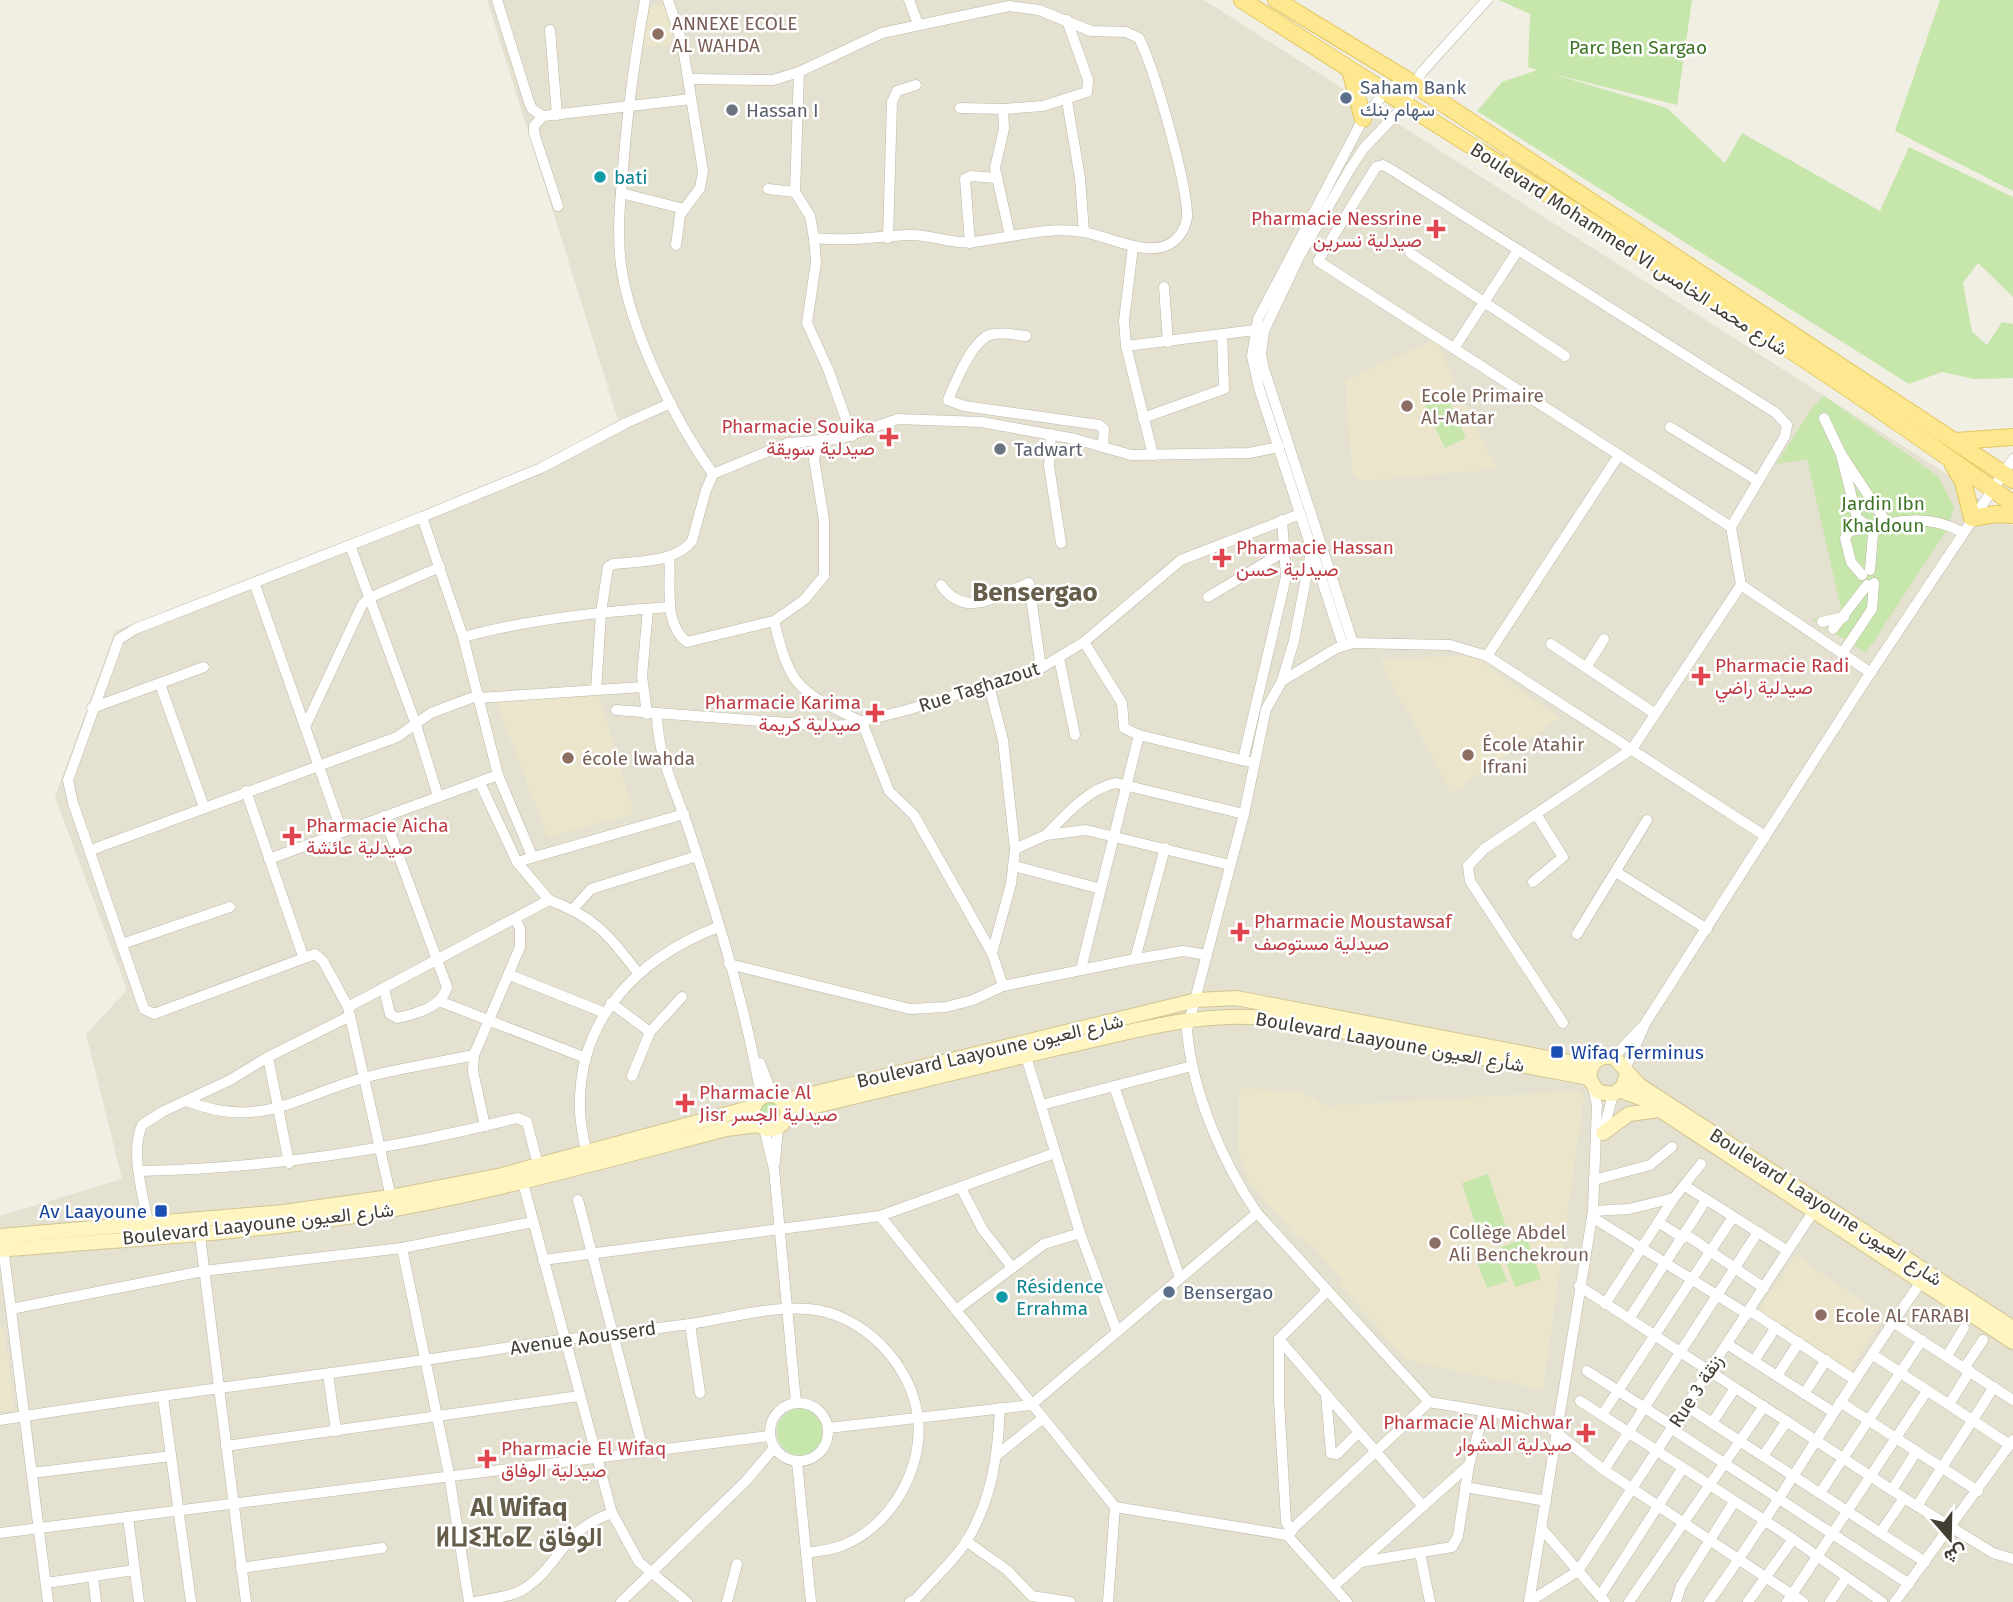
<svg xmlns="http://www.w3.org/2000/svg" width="2013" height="1602" font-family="'Fira Sans',Vazirmatn,'Noto Sans Tifinagh',sans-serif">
<rect width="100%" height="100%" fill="#f1eee3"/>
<polygon fill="#e5e1d1" points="487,0 1204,0 1950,476 2013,526 2013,1602 0,1602 0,1216 122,1179 86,1034 127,990 55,797 115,631 533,468 618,420"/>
<g fill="#ebe5cc">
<polygon points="663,3 674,24 670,45 643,46 648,8"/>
<polygon points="1435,339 1496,469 1365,481 1359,479 1352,472 1345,381"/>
<polygon points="1471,655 1560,718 1452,793 1379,660"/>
<polygon points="598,692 634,814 548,837 496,702"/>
<polygon points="1239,1089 1300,1090 1325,1106 1578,1091 1584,1096 1543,1390 1406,1360 1339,1284 1343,1280 1312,1246 1302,1238 1299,1239 1250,1183 1238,1151"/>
<polygon points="1796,1255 1885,1317 1848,1372 1757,1312"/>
<polygon points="4,1328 14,1409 0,1411 0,1329"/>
</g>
<g fill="#c6e6ab">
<polygon points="1499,0 1692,0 1677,105 1549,73 1667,108 1725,163 1742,133 1880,211 1909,147 2013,197 2013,297 1978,263 1963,283 1972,332 1987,345 2002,322 2013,324 2013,378 1974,379 1942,372 1909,384 1477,111 1502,82 1537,70 1528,67 1530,14"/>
<polygon points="1940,0 2013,0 2013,191 1895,131"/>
<polygon points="1445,393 1466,438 1445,448 1424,403"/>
<polygon points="1824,396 1938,476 1954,507 1947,530 1866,653 1812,619 1842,613 1807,459 1776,464 1812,408"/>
<circle cx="771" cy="1112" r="14"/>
<polygon points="1488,1174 1508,1232 1481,1241 1462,1183"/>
<polygon points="1527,1238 1541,1279 1515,1287 1501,1247"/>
<polygon points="1495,1249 1507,1281 1487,1288 1475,1256"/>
<circle cx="800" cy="1432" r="23"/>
</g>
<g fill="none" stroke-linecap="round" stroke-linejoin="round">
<g stroke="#bdb7a6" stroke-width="11">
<g id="street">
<polyline points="497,0 529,102 532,109 543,116 691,99"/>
<path d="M645,0c-10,57 -18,112 -22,169 -3,32 -6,65 -2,96 9,66 54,156 92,209"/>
<polyline points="668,0 682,42 703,171 700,188 680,215 676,245"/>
<polyline points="909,0 918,24"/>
<polyline points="550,30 557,115"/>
<path d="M689,79l84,1 26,-8 83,-39 127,-27 30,4 52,21 35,1 13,6c15,30 49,147 48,179 -1,8 -4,14 -8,19 -23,28 -68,0 -96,-4 -37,-6 -74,6 -110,10 -21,3 -42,-8 -63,-7 -33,1 -62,7 -96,3"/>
<polyline points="1067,101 1080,178 1084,232"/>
<polyline points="960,108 1003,109 1004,129 995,168 1010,236"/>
<polyline points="1003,109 1043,106 1087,92 1088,80 1067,20"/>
<polyline points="543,116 534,126 534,133 558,206"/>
<polyline points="768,189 795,192 810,216 814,238 816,262 807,323 828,369 852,436"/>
<polyline points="795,192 799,72"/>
<polyline points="621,193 684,209"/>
<polyline points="888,238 892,102 897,91 916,85"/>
<polyline points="970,243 965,179 971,176 996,178"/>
<polyline points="1133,246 1124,321 1126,346 1153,455"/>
<polyline points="1410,253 1565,356"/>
<polyline points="1164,287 1168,342"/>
<path d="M1026,336c-10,-1 -22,-4 -33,-2 -20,3 -38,49 -45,66l16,6 135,19 5,4 -1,18"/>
<polyline points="1126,346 1255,330"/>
<polyline points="1455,347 1518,250"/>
<polyline points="1143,418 1224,389 1222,334"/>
<polyline points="1824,418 1841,454 1886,522"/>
<polyline points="1670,427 1758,481"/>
<polyline points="1051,434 1049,466 1061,543"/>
<polyline points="1841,454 1857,518 1869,527 1873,534 1870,570"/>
<polyline points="422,517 541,468 626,423 671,403"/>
<polyline points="1857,518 1845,538 1851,562 1862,575"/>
<path d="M1847,532c41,-9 76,-21 115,0"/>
<polyline points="350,545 415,722 438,796"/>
<path d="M669,557c3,26 -7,66 18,85l87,-21 30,-21 20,-24v-56l-10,-61 4,-19"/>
<polyline points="255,585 342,832"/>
<path d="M941,585c25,35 55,11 88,-2l12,85"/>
<polyline points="1741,585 1871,673"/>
<polyline points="1208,597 1285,551"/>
<path d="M774,621c17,70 26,70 88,101l27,69 25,24 78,138"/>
<polyline points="1822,622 1844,617"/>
<polyline points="1833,629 1867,585"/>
<path d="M463,637c67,-18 137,-25 206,-30"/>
<polyline points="1084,642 1122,703 1124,728 1139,735"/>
<polyline points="1353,643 1264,369 1261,355 1264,331 1298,259 1350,169 1364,148 1405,105 1421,73 1487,0"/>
<polyline points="1551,644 1654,713"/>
<polyline points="1343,645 1259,388 1252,356 1258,319 1363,119 1385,92 1408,77"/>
<polyline points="1842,654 1872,609 1874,583"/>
<polyline points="1487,656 1619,455"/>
<polyline points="1059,658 1075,735"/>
<polyline points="1587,666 1604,639"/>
<polyline points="1282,681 1294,641 1311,552"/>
<polyline points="160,684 204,807"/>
<polyline points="989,686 1003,740 1015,849 1011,884 992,953 1003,986"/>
<path d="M596,690l5,-77 7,-46 5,-3c26,-3 62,-1 79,-23l14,-51 7,-16 75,-31 51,-4 59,-20 83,3 94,17 56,16 118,-2 30,-6"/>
<polyline points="479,698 642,687"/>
<polyline points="92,708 204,667"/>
<polyline points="616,710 829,726 847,725 907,710 1041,668 1084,642 1181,560 1300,514"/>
<polyline points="647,714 642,676 648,609"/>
<path d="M657,715c1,44 20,78 33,118 28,86 56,174 71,264"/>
<polyline points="305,727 362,605 369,598 440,567"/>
<polyline points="1243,760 1286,577 1282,520"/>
<polyline points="246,791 303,956"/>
<path d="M1046,835c19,-20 43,-47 70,-52l128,31"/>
<path d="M1765,836l-278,-180 -37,-11 -97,-2 -16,5 -55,33 -16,28 -22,105 -57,216c5,62 36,133 70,183l172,189 90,15 30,10 55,43 199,132"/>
<polyline points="1015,849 1046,835 1086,830 1230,865"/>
<polyline points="91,850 397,737 431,713 479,695"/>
<polyline points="269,859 498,775"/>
<polyline points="517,862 684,814"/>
<polyline points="1014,866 1101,889"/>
<polyline points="1616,872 1707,929"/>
<polyline points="1533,882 1563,857 1536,814"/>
<path d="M549,900c45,16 61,36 89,73"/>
<polyline points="573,909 591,889 697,856"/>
<polyline points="1577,934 1647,820"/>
<polyline points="122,944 230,907"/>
<polyline points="1135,959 1165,848"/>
<polyline points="729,964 910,1009 946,1007 973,1000 1003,986 1125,961 1183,951 1207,955"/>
<polyline points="1081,969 1139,735 1254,763"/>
<polyline points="510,975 605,1013"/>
<path d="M384,989l6,25 7,4c19,-4 45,-11 50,-31l-63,-171"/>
<polyline points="439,1001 586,1058"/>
<polyline points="611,1003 650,1032"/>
<polyline points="348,1007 323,961 315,954 154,1014 144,1009 73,803 68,780 119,639 135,629 422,517 463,637 498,775 532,856"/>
<polyline points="1563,1023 1470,881 1468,866 1484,849 1632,749 1741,585 1731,527 1785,436 1787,425 1776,413 1392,170 1383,165 1376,167 1318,261 1731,527"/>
<polyline points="1024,1050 1080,1233 1117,1332"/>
<polyline points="268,1057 289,1163"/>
<polyline points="1614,1057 1641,1028"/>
<polyline points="760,1063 772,1094"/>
<polyline points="1626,1067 1646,1022 1865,681 2013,459"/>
<polyline points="632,1076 650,1032 682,997"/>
<polyline points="1114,1086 1180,1278"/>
<path d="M187,1101c72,29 109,-4 176,-23 36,-10 74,-15 111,-23"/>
<polyline points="1041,1105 1192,1066"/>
<polyline points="485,1126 473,1071 474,1055 520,947 520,929 516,920"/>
<polyline points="764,1128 774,1169 796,1403"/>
<polyline points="1603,1133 1613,1094"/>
<path d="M586,1153c-2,-14 -6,-29 -6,-43 -3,-91 58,-152 138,-183"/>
<polyline points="775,1162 778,1127"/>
<path d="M140,1171c131,-3 251,-21 377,-53l10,4 11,43"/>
<polyline points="1594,1180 1650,1165 1672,1147"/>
<polyline points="523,1183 612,1513 639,1562 687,1602"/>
<polyline points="1685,1186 1786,1250"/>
<polyline points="961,1188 983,1230 1011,1266"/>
<polyline points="578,1200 643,1449"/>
<polyline points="392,1202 348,1007 549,900 517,862 480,783"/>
<polyline points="1593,1211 1629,1209 1674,1198 1701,1164"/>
<polyline points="880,1216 1115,1507 1287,1535 1347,1602"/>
<polyline points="1592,1217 1747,1314"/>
<polyline points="1658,1222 1683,1238"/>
<path d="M148,1223c-5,-29 -18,-70 -6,-98l20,-13 68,-32 38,-23 82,-41"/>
<polyline points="199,1228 246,1602"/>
<polyline points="1685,1234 1764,1288"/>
<polyline points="3,1247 48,1602"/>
<polyline points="402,1248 449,1474 469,1602"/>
<polyline points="543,1260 880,1216 1055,1153"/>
<polyline points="1579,1286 1904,1498 1993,1553 2013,1559"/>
<polyline points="1605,1304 1674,1198"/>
<polyline points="11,1309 203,1271 402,1248 533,1222"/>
<polyline points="956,1310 1044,1244 1080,1233"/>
<polyline points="1749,1310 1855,1380"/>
<polyline points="1629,1319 1706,1200"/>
<polyline points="1893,1322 2013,1400"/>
<polyline points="690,1324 700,1393"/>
<polyline points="1279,1339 1326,1394"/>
<polyline points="1727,1344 1833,1412"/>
<polyline points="1872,1354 2010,1445"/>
<polyline points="1947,1356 1964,1328"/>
<polyline points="1754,1361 1776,1327"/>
<polyline points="1965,1367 1983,1340"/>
<polyline points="1587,1371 1673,1426"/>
<polyline points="328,1374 336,1431"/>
<polyline points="1777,1376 1799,1342"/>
<polyline points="1804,1394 1826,1360"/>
<polyline points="163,1397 191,1602"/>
<polyline points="1580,1401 1793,1539 1882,1602"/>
<polyline points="1840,1402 1978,1491"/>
<circle cx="799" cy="1432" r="29"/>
<polyline points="1949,1404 1970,1371"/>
<polyline points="1686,1406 1925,1562"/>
<polyline points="1602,1415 1733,1217"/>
<path d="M0,1420c165,-27 332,-45 498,-71 64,-10 129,-17 193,-25 38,-6 79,-18 117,-15 54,4 104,55 110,109 6,51 -28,110 -77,128 -10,4 -23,5 -35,7"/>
<polyline points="1712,1423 1735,1388"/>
<polyline points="828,1428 1031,1405 1257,1213"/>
<polyline points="1672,1429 1909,1584"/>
<polyline points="1358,1433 1337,1454 1331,1453 1326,1394 1422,1505"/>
<polyline points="226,1446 579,1396"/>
<polyline points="998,1454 1042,1419"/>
<polyline points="1763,1456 1787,1421"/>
<polyline points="797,1462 811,1602"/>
<polyline points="1604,1470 1758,1232"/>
<polyline points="32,1473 171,1456"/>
<polyline points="1465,1487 1546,1501"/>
<polyline points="1892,1490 1916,1452"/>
<polyline points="1820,1493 1922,1340"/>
<polyline points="1917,1506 1994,1387"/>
<polyline points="128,1517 139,1602"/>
<polyline points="1542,1529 1605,1602"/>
<polyline points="1292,1531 1286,1522 1279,1400 1279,1339 1327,1291"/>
<polyline points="0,1533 769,1436"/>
<polyline points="1880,1533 1904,1498"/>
<polyline points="1287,1534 1429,1402"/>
<polyline points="966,1541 1007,1570 1032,1596 1070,1602"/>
<polyline points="1420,1553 1430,1602"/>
<polyline points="1361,1562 1452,1547 1458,1536 1469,1465"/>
<polyline points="241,1568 382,1548"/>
<polyline points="93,1577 96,1602"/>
<polyline points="46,1583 134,1570"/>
<polyline points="1335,1585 1469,1465 1484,1412"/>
<polyline points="1600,1596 1682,1469"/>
<path d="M475,1602c16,-4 39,-5 52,-15 36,-26 34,-56 85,-74"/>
<polyline points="621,1602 746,1481 774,1448"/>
<polyline points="727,1602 737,1564"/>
<path d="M910,1602l6,-3c16,-19 36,-36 50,-57 26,-42 32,-87 34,-134"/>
<polyline points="1108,1602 1115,1507"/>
<polyline points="1529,1602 1593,1211 1597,1105 1593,1087"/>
<polyline points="1529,1602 1578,1571 1813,1212"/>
<polyline points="1629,1602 1764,1406"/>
<polyline points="1676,1602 1681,1586 1734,1502"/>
<path d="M1709,1602c75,-105 138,-216 212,-320"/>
<polyline points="1748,1602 1793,1539"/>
<polyline points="1787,1602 1927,1391"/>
<polyline points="1830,1602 1846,1578"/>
<polyline points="1895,1602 2013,1440"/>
</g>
</g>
<g stroke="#d2c692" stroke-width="16">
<g id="secondary">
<path d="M1627,1073l-4,14 -10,7 -15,-2 -9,-14c1,-16 10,-23 25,-21l25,28 374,243"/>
<polyline points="1619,1090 1643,1099 2013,1342"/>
<circle cx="770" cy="1112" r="17"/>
<polyline points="783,1101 1197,1000 1236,998 1252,1001 1569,1062 1593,1063"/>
<path d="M787,1113c92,-22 184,-45 276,-66 72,-16 145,-39 220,-27l306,58"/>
<polyline points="1603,1133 1629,1114 1659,1110"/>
<polyline points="0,1236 284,1212 390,1197 502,1175 753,1107"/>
<path d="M0,1250c111,-10 223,-15 333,-31 134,-19 263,-56 393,-90l32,-4"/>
</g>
</g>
<g stroke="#e2c760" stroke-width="18">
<g id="primary">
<path d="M1242,0c257,167 523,323 771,504"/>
<polyline points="1276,0 1409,81 2013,480"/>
<polyline points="1350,70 1363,119"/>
<polyline points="1956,441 2013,437"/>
<polyline points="1953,465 1963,481 1972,518 1996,514 2013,515"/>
</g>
</g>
<use href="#street" stroke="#fff" stroke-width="10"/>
<use href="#secondary" stroke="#fef5c0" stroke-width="14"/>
<use href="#primary" stroke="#fee88f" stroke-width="16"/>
</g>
<g fill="#8d6e63" stroke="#fff" stroke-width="2.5">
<circle cx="658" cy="34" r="7"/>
<circle cx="1407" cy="406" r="7"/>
<circle cx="1468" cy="755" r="7"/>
<circle cx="568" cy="758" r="7"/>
<circle cx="1435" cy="1243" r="7"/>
<circle cx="1821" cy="1315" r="7"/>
</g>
<g fill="#5c6f8a" stroke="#fff" stroke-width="2.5">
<circle cx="1346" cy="98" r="7"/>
<circle cx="1169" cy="1292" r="7"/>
</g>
<g fill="#6b7280" stroke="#fff" stroke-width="2.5">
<circle cx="732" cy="110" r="7"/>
<circle cx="1000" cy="449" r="7"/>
</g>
<g fill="#0f9aa8" stroke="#fff" stroke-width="2.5">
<circle cx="600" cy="177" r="7"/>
<circle cx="1002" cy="1297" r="7"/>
</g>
<g fill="#e0444e" stroke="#fff" stroke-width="2.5">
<path d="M1432.5 218.5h7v7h7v7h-7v7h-7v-7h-7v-7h7z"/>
<path d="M885.5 426.5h7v7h7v7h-7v7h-7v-7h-7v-7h7z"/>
<path d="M1218.5 547.5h7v7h7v7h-7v7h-7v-7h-7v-7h7z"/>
<path d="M1697.5 665.5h7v7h7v7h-7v7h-7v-7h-7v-7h7z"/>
<path d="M871.5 702.5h7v7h7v7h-7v7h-7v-7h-7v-7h7z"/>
<path d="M288.5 825.5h7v7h7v7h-7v7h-7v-7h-7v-7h7z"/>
<path d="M1236.5 921.5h7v7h7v7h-7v7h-7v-7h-7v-7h7z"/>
<path d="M681.5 1092.5h7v7h7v7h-7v7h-7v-7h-7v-7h7z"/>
<path d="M1582.5 1422.5h7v7h7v7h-7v7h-7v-7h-7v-7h7z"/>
<path d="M483.5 1448.5h7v7h7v7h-7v7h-7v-7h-7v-7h7z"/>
</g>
<g fill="#1a4fb4" stroke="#fff" stroke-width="2.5">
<rect x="1550" y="1045" width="14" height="14" rx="3.5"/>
<rect x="154" y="1204" width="14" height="14" rx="3.5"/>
</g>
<g text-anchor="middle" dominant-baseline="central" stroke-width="5" stroke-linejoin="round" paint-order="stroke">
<g font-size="19" fill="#785e54" stroke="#fff" text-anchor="start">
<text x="672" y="23">ANNEXE ECOLE<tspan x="672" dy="22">AL WAHDA</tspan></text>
<text x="1421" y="395">Ecole Primaire<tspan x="1421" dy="22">Al-Matar</tspan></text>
<text x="1482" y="744">École Atahir<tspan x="1482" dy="22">Ifrani</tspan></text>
<text x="582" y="758">école lwahda</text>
<text x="1449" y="1232">Collège Abdel<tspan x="1449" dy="22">Ali Benchekroun</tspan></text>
<text x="1835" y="1315">Ecole AL FARABI</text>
</g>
<g font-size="19" fill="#3e7427" stroke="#fff">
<text x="1638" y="47">Parc Ben Sargao</text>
<text x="1883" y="503">Jardin Ibn<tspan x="1883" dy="22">Khaldoun</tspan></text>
</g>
<g font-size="19" fill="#4e5e75" stroke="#fff" text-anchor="start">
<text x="1360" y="87">Saham Bank<tspan x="1360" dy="22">سهام بنك</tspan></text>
<text x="1183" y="1292">Bensergao</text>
</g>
<g font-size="19" fill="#5b616d" stroke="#fff" text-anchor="start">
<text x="746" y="110">Hassan I</text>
<text x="1014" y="449">Tadwart</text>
</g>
<g font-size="19" fill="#0d838f" stroke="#fff" text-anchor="start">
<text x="614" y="177">bati</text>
<text x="1016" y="1286">Résidence<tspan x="1016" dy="22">Errahma</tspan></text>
</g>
<g font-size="19" fill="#be3a42" stroke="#fff" text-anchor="start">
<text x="1422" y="218" text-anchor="end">Pharmacie Nessrine<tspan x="1422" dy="22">صيدلية نسرين</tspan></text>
<text x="875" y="426" text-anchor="end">Pharmacie Souika<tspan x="875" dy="22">صيدلية سويقة</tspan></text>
<text x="1236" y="547">Pharmacie Hassan<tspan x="1236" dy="22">صيدلية حسن</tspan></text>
<text x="1715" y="665">Pharmacie Radi<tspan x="1715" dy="22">صيدلية راضي</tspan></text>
<text x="861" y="702" text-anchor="end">Pharmacie Karima<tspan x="861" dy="22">صيدلية كريمة</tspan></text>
<text x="306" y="825">Pharmacie Aicha<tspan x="306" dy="22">صيدلية عائشة</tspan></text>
<text x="1254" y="921">Pharmacie Moustawsaf<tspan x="1254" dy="22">صيدلية مستوصف</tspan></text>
<text x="699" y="1092">Pharmacie Al<tspan x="699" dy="22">Jisr صيدلية الجسر</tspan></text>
<text x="1572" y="1422" text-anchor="end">Pharmacie Al Michwar<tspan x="1572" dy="22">صيدلية المشوار</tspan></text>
<text x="501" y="1448">Pharmacie El Wifaq<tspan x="501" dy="22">صيدلية الوفاق</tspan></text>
</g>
<g font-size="19" fill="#433e33" stroke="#fff">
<text transform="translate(1629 249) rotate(33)">Boulevard Mohammed VI شارع محمد الخامس</text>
<text transform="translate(979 687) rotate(-18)">Rue Taghazout</text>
<text transform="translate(1390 1042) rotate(10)">Boulevard Laayoune شأرع العيون</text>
<text transform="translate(990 1051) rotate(-13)">Boulevard Laayoune شارع العيون</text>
<text transform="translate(1826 1207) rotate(33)">Boulevard Laayoune شارع العيون</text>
<text transform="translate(258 1224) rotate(-6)">Boulevard Laayoune شارع العيون</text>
<text transform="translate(583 1338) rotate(-8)">Avenue Aousserd</text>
<text transform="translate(1696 1391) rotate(-57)">Rue 3 زنقة</text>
</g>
<g font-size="19" fill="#164399" stroke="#fff" text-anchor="start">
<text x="1571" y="1052">Wifaq Terminus</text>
<text x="147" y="1211" text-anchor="end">Av Laayoune</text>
</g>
<g font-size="26" font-weight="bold" fill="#665d4a" stroke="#fff">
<text x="1035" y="592">Bensergao</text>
<text x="519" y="1507">Al Wifaq<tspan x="519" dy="30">ⵍⵡⵉⴼⴰⵇ الوفاق</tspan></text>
</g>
</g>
<g transform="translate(1950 1539) rotate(160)" stroke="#ffffff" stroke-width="5" paint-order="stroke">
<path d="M0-5L12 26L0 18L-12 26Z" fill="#433e33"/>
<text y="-10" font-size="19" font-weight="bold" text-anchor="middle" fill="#433e33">ش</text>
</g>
</svg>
